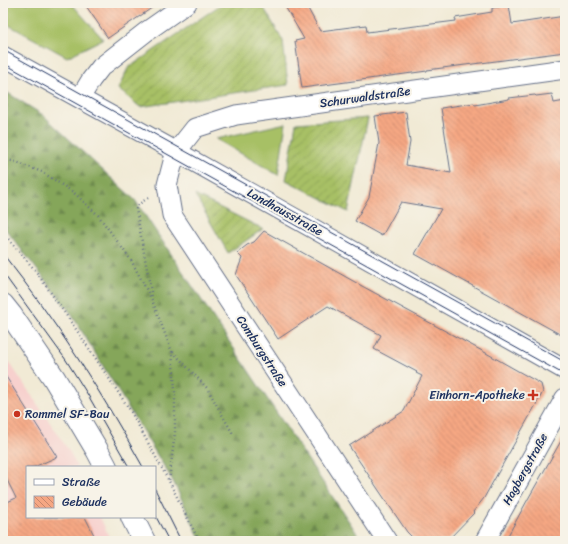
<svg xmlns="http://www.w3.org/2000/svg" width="568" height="544" font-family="Sriracha,sans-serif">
<defs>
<pattern id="forest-firs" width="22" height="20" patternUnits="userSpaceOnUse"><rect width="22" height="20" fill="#85a65a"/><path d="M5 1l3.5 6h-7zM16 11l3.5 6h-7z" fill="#6c884e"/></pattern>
<pattern id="garden-furrows" width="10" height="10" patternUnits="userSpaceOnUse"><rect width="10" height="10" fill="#a7c065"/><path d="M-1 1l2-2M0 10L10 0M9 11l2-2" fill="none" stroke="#879c56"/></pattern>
<pattern id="building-back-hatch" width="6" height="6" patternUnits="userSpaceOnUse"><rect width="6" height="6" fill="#f6a783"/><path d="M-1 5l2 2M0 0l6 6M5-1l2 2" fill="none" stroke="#c6886e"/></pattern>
</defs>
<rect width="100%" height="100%" fill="#f7f3e8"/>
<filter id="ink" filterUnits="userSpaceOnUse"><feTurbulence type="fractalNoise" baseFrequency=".025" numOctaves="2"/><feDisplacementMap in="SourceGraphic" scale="8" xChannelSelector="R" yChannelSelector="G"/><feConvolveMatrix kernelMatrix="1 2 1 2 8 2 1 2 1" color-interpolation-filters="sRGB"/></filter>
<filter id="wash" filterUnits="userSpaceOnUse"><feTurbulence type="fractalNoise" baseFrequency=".012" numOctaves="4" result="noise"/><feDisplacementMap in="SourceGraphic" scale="16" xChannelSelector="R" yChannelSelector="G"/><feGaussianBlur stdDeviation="0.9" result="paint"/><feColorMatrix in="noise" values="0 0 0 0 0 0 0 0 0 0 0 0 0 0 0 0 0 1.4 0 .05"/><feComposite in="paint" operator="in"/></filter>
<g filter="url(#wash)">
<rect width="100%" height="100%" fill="#f1ead5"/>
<polygon fill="#f7d0cd" points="3,353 71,454 77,467 27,467 27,517 100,517 111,541 3,541"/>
<g fill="#a7c065" stroke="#617862">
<polygon points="3,3 71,3 103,39 67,57 3,22"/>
<polygon points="286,123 278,175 216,139"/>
</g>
<polygon fill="url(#forest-firs)" stroke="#506a5c" points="3,90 43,115 135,200 362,541 201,541 173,481 70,312 3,226"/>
<g fill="url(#garden-furrows)" stroke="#617862">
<polygon points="223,3 261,3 283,41 288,85 140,107 118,89 128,68"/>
<polygon points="368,118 348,212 286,180 296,123"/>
<polygon points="195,195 263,229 228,253"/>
</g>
<g id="blocks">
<g fill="url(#building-back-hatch)">
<polygon points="84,3 159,3 108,38"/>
<polygon points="283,3 305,3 320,31 366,25 367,32 456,21 455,18 492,12 492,8 509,5 512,24 565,16 565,52 427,70 427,71 302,88 295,41 304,39"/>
<polygon points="552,94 554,103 565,101 565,337 415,254 441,209 401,202 382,236 355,221 369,197 379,143 375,116 406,112 410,142 406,165 451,173 441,108 474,103 475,105 509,99 509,98 535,95 536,96"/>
<polygon points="264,231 362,286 486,353 541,384 543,392 484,498 473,512 474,513 447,541 416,541 407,532 349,446 404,411 422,376 416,373 417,372 374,349 381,335 328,306 278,339 236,275 242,258 237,253 247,245 254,242"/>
<polygon points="3,372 57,457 34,467 27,467 27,517 85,517 94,535 82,541 3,541 3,504 16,498 3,472"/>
<polygon points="565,434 565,541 505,541 528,499"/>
</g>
</g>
</g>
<g filter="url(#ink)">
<use href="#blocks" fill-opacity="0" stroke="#667088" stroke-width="1"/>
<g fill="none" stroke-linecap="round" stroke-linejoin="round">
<g stroke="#667088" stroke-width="21">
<g id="street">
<polyline points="3,56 177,152 565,370"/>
<polyline points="80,98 91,80 101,67 147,31 187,3"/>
<polyline points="387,541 172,215 167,185 174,158 180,147 195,128 236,115 565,69"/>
<polyline points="485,541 565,398"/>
</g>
</g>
<g stroke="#667088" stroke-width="24">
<g id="secondary">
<polyline points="3,305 11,315 54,378 97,450 106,467"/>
<polyline points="132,517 144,541"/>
</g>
</g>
<g stroke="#667088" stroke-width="2.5" stroke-dasharray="1 3" stroke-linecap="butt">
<polyline points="3,159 16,162 42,172 73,192 98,215 131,260 152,300 172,352 175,390 175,432 169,481"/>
<polyline points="148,198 139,204 136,209 152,297"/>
<polyline points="3,233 35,270 80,335 130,410 169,481 199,541"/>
<polyline points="173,352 207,388 233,434"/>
</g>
<use href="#street" stroke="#fff" stroke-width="19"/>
<use href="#secondary" stroke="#fff" stroke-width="22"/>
<g stroke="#1b2f5e" stroke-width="1">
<polyline points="3,50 565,362"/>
<polyline points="3,63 565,375"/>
<path d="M3,254c53,67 99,139 140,213"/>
<polyline points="3,273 66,360 88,395 129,467"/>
<polyline points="155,489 181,541"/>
<polyline points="155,515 169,541"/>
</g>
</g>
</g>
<g fill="#c8321e" stroke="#f7f3e8" stroke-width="1.5">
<path d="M531 389h4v4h4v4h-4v4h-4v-4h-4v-4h4z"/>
<circle cx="17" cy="414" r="4"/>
</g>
<g text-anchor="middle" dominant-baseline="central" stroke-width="4" stroke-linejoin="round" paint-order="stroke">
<g font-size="12" fill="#1b2f5e" stroke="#f7f3e8">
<text transform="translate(365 97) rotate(-8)">Schurwaldstraße</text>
<text transform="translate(285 212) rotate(29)">Landhausstraße</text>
<text transform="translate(262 351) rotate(57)">Comburgstraße</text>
<text transform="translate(525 469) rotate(-61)">Hagbergstraße</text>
</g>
<g font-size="12" fill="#1b2f5e" stroke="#f7f3e8" text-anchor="end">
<text x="525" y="395">Einhorn-Apotheke</text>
<text x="25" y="414" text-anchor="start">Rommel SF-Bau</text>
</g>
</g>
<rect width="568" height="544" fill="none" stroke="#f7f3e8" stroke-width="16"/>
<rect x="26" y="466" width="130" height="52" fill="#f7f3e8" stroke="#9fa5b1"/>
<rect x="34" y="479" width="20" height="6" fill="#ffffff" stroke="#9fa5b1"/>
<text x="62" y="486" font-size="12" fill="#1b2f5e">Straße</text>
<rect x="34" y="496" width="20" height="12" fill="url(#building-back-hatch)" stroke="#9fa5b1"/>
<text x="62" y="506" font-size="12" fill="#1b2f5e">Gebäude</text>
</svg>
